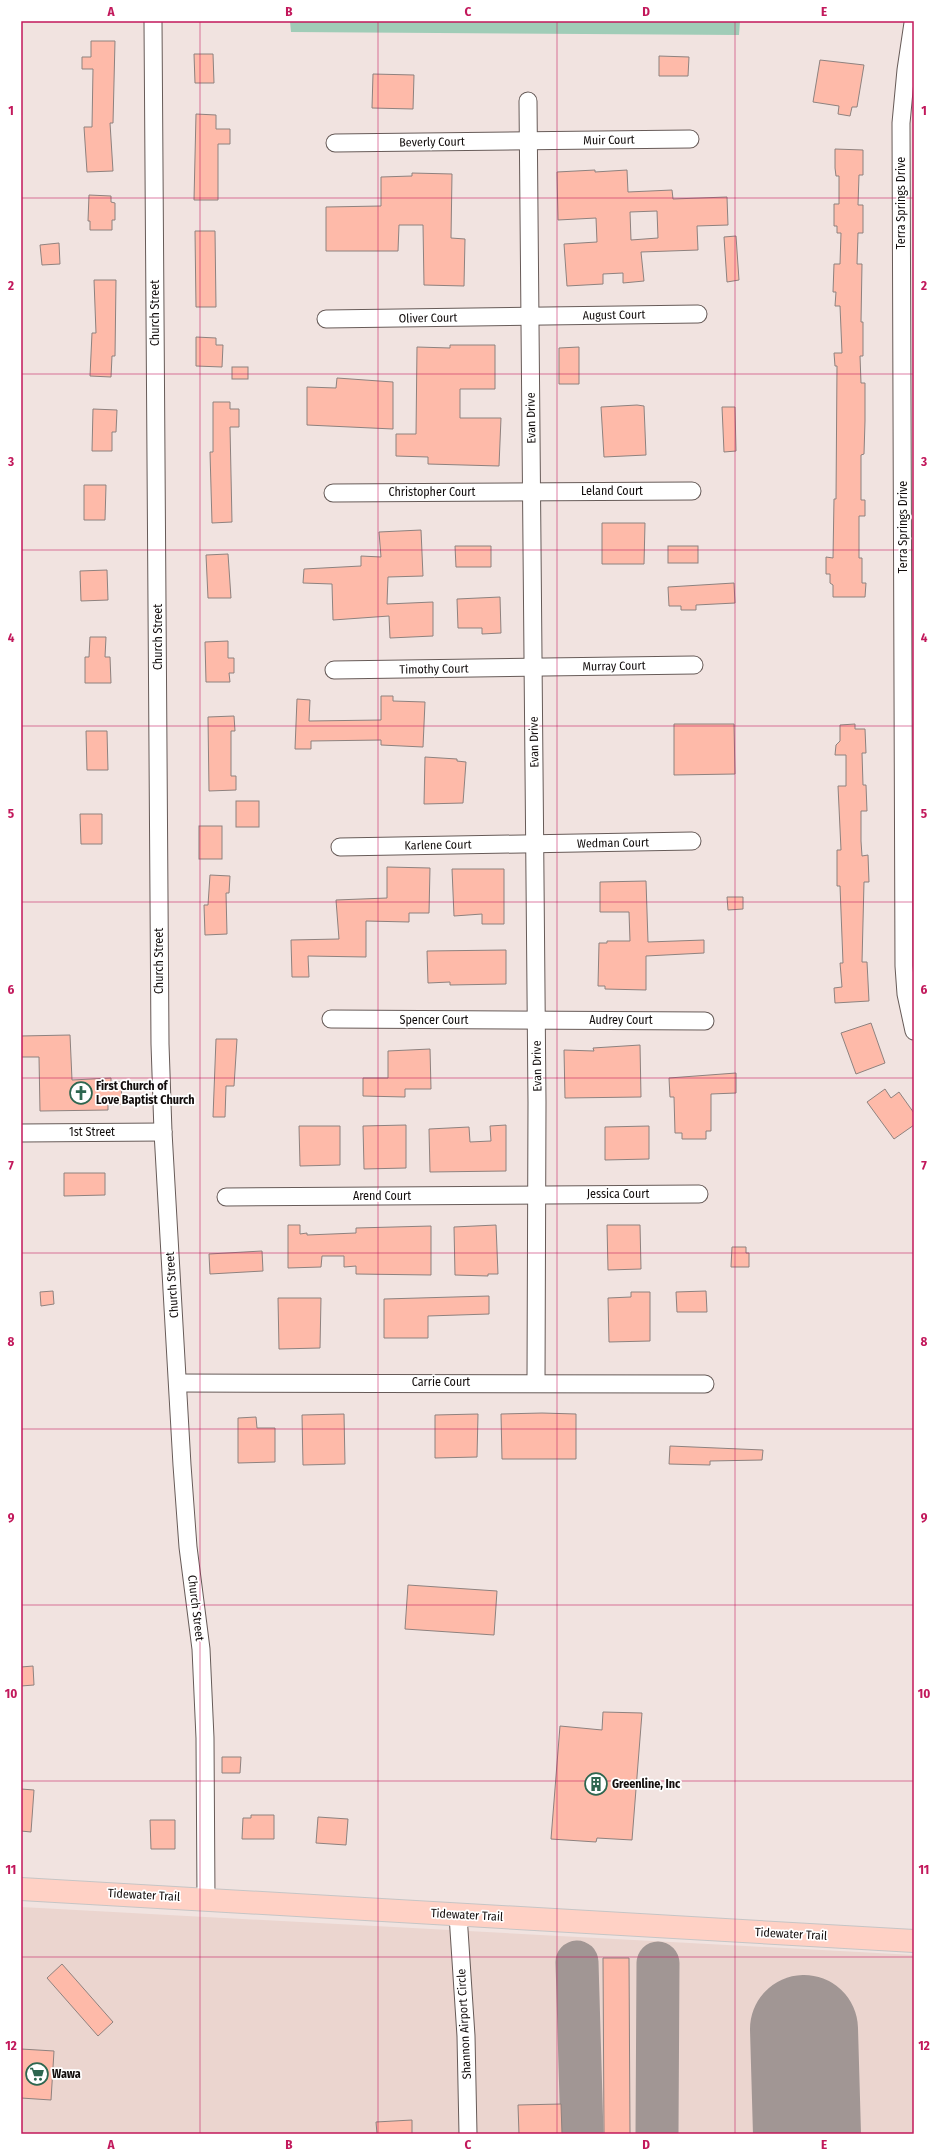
<svg xmlns="http://www.w3.org/2000/svg" width="935" height="2155" font-family="'Fira Sans Condensed',sans-serif">
<rect width="100%" height="100%" fill="#f1e3e0"/>
<polygon fill="#ebd5cf" points="21,1907 914,1955 914,2134 21,2134"/>
<polygon fill="#a0ccb7" points="290,21 740,21 739,35 291,32"/>
<g fill="none" stroke-linecap="round" stroke-linejoin="round">
<g stroke="#a19694" stroke-width="43">
<polyline points="577,1962 582,2134"/>
<polyline points="657,2134 658,1963"/>
<polyline points="800,2134 807,2130"/>
</g>
<polyline stroke="#a19694" stroke-width="108" points="804,2029 807,2134"/>
</g>
<g fill="#febaa9" stroke="#8e827f" fill-rule="evenodd">
<polygon points="91,41 115,41 113,123 110,123 113,171 87,172 84,127 92,127 93,69 82,69 82,57 91,57"/>
<polygon points="194,54 213,54 214,83 195,83"/>
<polygon points="659,56 689,57 688,76 659,76"/>
<polygon points="820,60 864,65 857,107 852,107 850,116 838,114 839,106 813,102"/>
<polygon points="373,74 414,75 413,109 372,108"/>
<polygon points="196,114 216,115 216,129 230,129 230,144 218,144 218,200 194,200"/>
<polygon points="835,149 863,150 863,175 859,175 858,205 863,205 863,233 858,233 857,264 862,264 861,322 863,322 863,356 860,356 861,383 865,383 865,421 864,454 861,455 861,500 865,500 865,516 859,516 859,558 862,558 862,583 866,583 865,597 833,597 833,585 830,583 830,574 826,574 826,557 833,558 834,499 836,499 837,366 835,366 834,353 842,353 840,306 835,306 836,292 833,292 834,264 840,264 841,233 837,233 837,226 834,226 834,204 839,204 839,176 836,176 835,168"/>
<path d="M595,170v2l32,-2 1,22 44,-2 1,9 54,-2 1,28 -31,1 1,24 -57,2 3,29 -21,2v-10l-20,1v10l-36,2 -3,-42 33,-2 -1,-24 -38,2 -1,-48zM657,211l1,27 -27,2 -1,-28z"/>
<polygon points="412,173 452,174 451,238 465,239 464,286 424,285 423,225 399,225 398,251 326,251 326,207 381,206 381,177 412,176"/>
<polygon points="89,195 111,196 111,202 115,203 115,220 112,220 112,230 90,230 90,221 88,221"/>
<polygon points="195,231 215,231 216,307 196,307"/>
<polygon points="736,236 739,280 727,282 724,237"/>
<polygon points="59,243 60,264 42,265 40,245"/>
<polygon points="94,280 116,280 115,356 112,356 111,377 90,376 92,333 96,333"/>
<polygon points="196,337 216,338 216,345 223,345 222,367 196,366"/>
<polygon points="450,345 495,345 495,389 460,389 460,418 501,418 499,466 428,464 428,457 396,456 396,434 416,434 417,347 450,348"/>
<polygon points="579,347 579,384 559,384 559,348"/>
<rect x="232" y="367" width="16" height="12"/>
<polygon points="337,378 393,382 393,429 307,425 307,387 336,388"/>
<polygon points="213,402 230,402 230,409 239,409 239,427 230,427 232,522 212,523 210,452 213,452"/>
<polygon points="637,405 644,406 646,455 604,457 601,407"/>
<polygon points="722,407 735,407 736,451 724,452"/>
<polygon points="93,409 117,410 116,432 112,432 112,451 92,451"/>
<polygon points="84,485 106,485 105,520 84,520"/>
<polygon points="602,523 645,523 644,564 602,564"/>
<polygon points="421,530 423,576 388,577 387,604 433,602 433,636 390,638 389,616 333,620 332,584 303,583 304,569 361,566 361,556 381,557 379,532"/>
<polygon points="455,546 491,546 491,567 456,567"/>
<rect x="668" y="546" width="30" height="17"/>
<polygon points="228,554 231,598 208,598 206,555"/>
<polygon points="107,570 108,600 81,601 80,571"/>
<polygon points="734,583 735,603 696,605 696,610 681,610 681,606 669,606 668,587"/>
<polygon points="500,597 501,633 482,634 482,628 458,628 457,599"/>
<polygon points="90,637 106,637 105,657 110,657 111,683 85,683 85,657 89,657"/>
<polygon points="228,641 228,658 234,658 234,673 229,673 230,682 206,682 205,642"/>
<polygon points="381,696 393,696 393,701 425,702 423,747 381,745 381,740 311,741 311,749 295,749 297,699 310,700 309,721 381,720"/>
<polygon points="234,716 235,731 231,731 231,776 236,776 236,790 209,791 208,717"/>
<polygon points="674,724 734,724 735,774 674,775"/>
<polygon points="855,724 855,729 865,729 866,753 862,753 863,785 866,785 867,811 861,811 861,841 862,856 868,855 869,882 864,882 862,962 867,962 869,1001 835,1003 834,988 842,987 840,963 843,963 840,886 837,886 837,850 841,850 838,786 846,786 846,755 835,755 836,745 840,741 840,725"/>
<polygon points="86,731 107,731 108,770 87,770"/>
<polygon points="425,757 457,759 457,761 466,762 463,803 424,804"/>
<rect x="236" y="801" width="23" height="26"/>
<polygon points="80,814 102,814 102,844 81,844"/>
<rect x="199" y="826" width="23" height="33"/>
<polygon points="387,867 430,868 429,913 409,913 409,922 366,921 366,957 308,956 309,977 292,977 291,940 339,939 336,900 387,898"/>
<polygon points="452,869 504,869 504,924 482,924 482,914 454,916"/>
<polygon points="210,875 230,876 229,893 226,893 227,934 205,935 204,905 208,905"/>
<polygon points="646,881 648,942 704,940 704,953 646,956 646,990 605,989 605,986 598,986 599,943 607,943 607,941 630,941 629,912 600,912 600,882"/>
<polygon points="727,897 743,897 743,909 728,910"/>
<polygon points="506,950 506,984 450,985 450,982 428,983 427,951"/>
<polygon points="871,1023 885,1063 856,1074 841,1033"/>
<polygon points="70,1035 72,1080 111,1078 111,1082 121,1082 122,1104 108,1105 108,1110 40,1111 39,1057 21,1057 21,1036"/>
<polygon points="216,1039 237,1039 234,1086 226,1086 225,1117 213,1117"/>
<polygon points="640,1045 641,1097 565,1098 564,1050 594,1051 593,1048"/>
<polygon points="430,1049 431,1089 405,1089 405,1097 363,1096 363,1078 388,1078 388,1051"/>
<polygon points="736,1073 736,1093 711,1094 711,1131 706,1131 706,1139 682,1139 682,1133 675,1133 674,1097 670,1097 669,1078"/>
<polygon points="885,1089 891,1098 899,1092 914,1113 914,1125 894,1139 867,1102"/>
<polygon points="406,1125 406,1168 364,1169 363,1126"/>
<polygon points="506,1125 506,1171 430,1172 429,1129 469,1127 470,1142 491,1141 490,1126"/>
<polygon points="299,1126 340,1126 340,1165 300,1166"/>
<polygon points="649,1126 649,1159 605,1160 605,1127"/>
<polygon points="64,1173 105,1173 105,1195 64,1196"/>
<polygon points="288,1225 300,1225 300,1234 307,1233 307,1235 356,1233 356,1228 431,1226 431,1275 356,1274 356,1266 344,1267 344,1256 322,1256 321,1267 288,1268"/>
<polygon points="496,1225 498,1274 488,1274 488,1276 455,1275 454,1227"/>
<polygon points="607,1225 640,1225 641,1269 608,1270"/>
<polygon points="732,1247 746,1247 746,1253 749,1253 749,1267 731,1267"/>
<polygon points="262,1251 263,1271 210,1274 209,1254"/>
<polygon points="53,1291 54,1304 41,1306 40,1292"/>
<polygon points="706,1291 707,1312 677,1312 676,1292"/>
<polygon points="631,1292 650,1292 650,1341 609,1342 608,1298 631,1297"/>
<polygon points="489,1296 489,1314 428,1316 428,1338 384,1338 384,1299"/>
<polygon points="278,1298 321,1298 320,1348 279,1349"/>
<polygon points="542,1413 576,1414 576,1459 502,1459 501,1414"/>
<polygon points="344,1414 345,1464 303,1465 302,1415"/>
<polygon points="478,1414 477,1457 435,1458 435,1415"/>
<polygon points="256,1417 257,1428 275,1428 275,1462 238,1463 238,1418"/>
<polygon points="670,1446 763,1450 762,1460 710,1461 710,1465 669,1464"/>
<polygon points="408,1585 497,1591 494,1635 405,1629"/>
<polygon points="33,1666 34,1685 21,1686 21,1667"/>
<polygon points="603,1712 642,1713 632,1840 597,1838 596,1842 551,1839 560,1726 602,1730"/>
<polygon points="222,1757 241,1757 240,1773 222,1773"/>
<polygon points="21,1789 34,1790 31,1832 21,1831"/>
<polygon points="251,1815 274,1815 274,1839 242,1839 243,1818 251,1818"/>
<polygon points="318,1817 348,1819 346,1845 316,1843"/>
<polygon points="150,1820 175,1820 175,1849 151,1849"/>
<polygon points="603,1958 629,1958 630,2134 604,2134"/>
<polygon points="62,1964 113,2022 98,2036 47,1978"/>
<polygon points="21,2049 54,2051 51,2100 21,2098"/>
<polygon points="561,2104 562,2134 519,2134 518,2105"/>
<polygon points="412,2120 412,2134 377,2134 376,2122"/>
</g>
<g fill="none" stroke-linecap="round" stroke-linejoin="round">
<g stroke="#675b58" stroke-width="19">
<g id="street">
<polyline points="153,21 160,1044 163,1132 182,1465 188,1547 201,1649 205,1738 206,1899"/>
<polyline points="913,23 906,70 901,123 904,966 906,994 914,1031"/>
<polyline points="528,101 537,1102 536,1382"/>
<polyline points="335,143 690,139"/>
<polyline points="326,319 698,314"/>
<polyline points="333,493 692,491"/>
<polyline points="334,670 694,665"/>
<polyline points="340,847 692,841"/>
<polyline points="331,1019 705,1021"/>
<polyline points="21,1133 163,1132"/>
<polyline points="226,1197 699,1194"/>
<polyline points="178,1383 705,1384"/>
<polyline points="458,1915 466,2036 468,2134"/>
</g>
</g>
<g stroke="#c6c5c5" stroke-width="24">
<polyline id="primary" points="21,1889 914,1941"/>
</g>
<use href="#street" stroke="#fff" stroke-width="17"/>
<use href="#primary" stroke="#ffd1c5" stroke-width="22"/>
</g>
<path fill="none" stroke="#c2185b" stroke-width="1" stroke-opacity="0.55" d="M200,21v2113M378,21v2113M557,21v2113M735,21v2113M21,198h893M21,374h893M21,550h893M21,726h893M21,902h893M21,1078h893M21,1253h893M21,1429h893M21,1605h893M21,1781h893M21,1957h893"/>
<defs>
<g id="church-ring" transform="scale(1.15)"><circle r="9.5" fill="#fff" stroke="#2d664f" stroke-width="1.5"/><path d="M-1.2-6h2.4v3.5h3.3v2.4h-3.3V6h-2.4V-.1h-3.3v-2.4h3.3Z" fill="#2d664f"/></g>
<g id="building-ring" transform="scale(1.15)"><circle r="9.5" fill="#fff" stroke="#2d664f" stroke-width="1.5"/><path d="M-4-6H4V6H1V3H-1V6H-4ZM-2.5-4.3h1.7v1.8h-1.7ZM.8-4.3h1.7v1.8H.8ZM-2.5-1h1.7V.8h-1.7ZM.8-1h1.7V.8H.8Z" fill="#2d664f"/></g>
<g id="supermarket-ring" transform="scale(1.15)"><circle r="9.5" fill="#fff" stroke="#2d664f" stroke-width="1.5"/><path d="M-6-5.5h2.5l.6 2H6L4.5 2H-2.5L-4.4-4H-6ZM-1.5 3.2a1.3 1.3 0 1 0 .1 0ZM3 3.2a1.3 1.3 0 1 0 .1 0Z" fill="#2d664f"/></g>
</defs>
<g fill-rule="evenodd">
<use href="#church-ring" x="81" y="1093"/>
<use href="#building-ring" x="596" y="1784"/>
<use href="#supermarket-ring" x="37" y="2074"/>
</g>
<g text-anchor="middle" dominant-baseline="central" stroke-width="3.5" stroke-linejoin="round" paint-order="stroke">
<g font-size="12" fill="#120d0c" stroke="#fff">
<text transform="translate(609 140) rotate(-1)">Muir Court</text>
<text transform="translate(432 142) rotate(-1)">Beverly Court</text>
<text transform="translate(901 203) rotate(-90)">Terra Springs Drive</text>
<text transform="translate(155 313) rotate(-90)">Church Street</text>
<text transform="translate(614 315) rotate(-1)">August Court</text>
<text transform="translate(428 318) rotate(-1)">Oliver Court</text>
<text transform="translate(531 418) rotate(-91)">Evan Drive</text>
<text x="612" y="491">Leland Court</text>
<text x="432" y="492">Christopher Court</text>
<text transform="translate(903 527) rotate(-90)">Terra Springs Drive</text>
<text transform="translate(158 637) rotate(-90)">Church Street</text>
<text transform="translate(614 666) rotate(-1)">Murray Court</text>
<text transform="translate(434 669) rotate(-1)">Timothy Court</text>
<text transform="translate(534 742) rotate(-91)">Evan Drive</text>
<text transform="translate(613 843) rotate(-1)">Wedman Court</text>
<text transform="translate(438 845) rotate(-1)">Karlene Court</text>
<text transform="translate(159 961) rotate(-90)">Church Street</text>
<text x="434" y="1020">Spencer Court</text>
<text x="621" y="1020">Audrey Court</text>
<text transform="translate(537 1066) rotate(-91)">Evan Drive</text>
<text x="92" y="1132">1st Street</text>
<text x="618" y="1194">Jessica Court</text>
<text x="382" y="1196">Arend Court</text>
<text transform="translate(172 1285) rotate(-94)">Church Street</text>
<text x="441" y="1382">Carrie Court</text>
<text transform="translate(196 1608) rotate(83)">Church Street</text>
<text transform="translate(144 1895) rotate(3)">Tidewater Trail</text>
<text transform="translate(467 1915) rotate(3)">Tidewater Trail</text>
<text transform="translate(791 1934) rotate(3)">Tidewater Trail</text>
<text transform="translate(464 2024) rotate(-93)">Shannon Airport Circle</text>
</g>
<g font-size="12" font-weight="bold" fill="#120d0c" stroke="#fff" text-anchor="start">
<text x="96" y="1086">First Church of<tspan x="96" dy="14">Love Baptist Church</tspan></text>
<text x="612" y="1784">Greenline, Inc</text>
<text x="52" y="2074">Wawa</text>
</g>
</g>
<rect width="935" height="2155" fill="none" stroke="#ffffff" stroke-width="44"/>
<rect x="22" y="22" width="891" height="2111" fill="none" stroke="#c2185b" stroke-width="1.5"/>
<g font-size="13" text-anchor="middle" font-weight="bold" fill="#c2185b">
<text x="111" y="16">A</text>
<text x="289" y="16">B</text>
<text x="468" y="16">C</text>
<text x="646" y="16">D</text>
<text x="824" y="16">E</text>
<text x="11" y="115">1</text>
<text x="924" y="115">1</text>
<text x="11" y="290">2</text>
<text x="924" y="290">2</text>
<text x="11" y="466">3</text>
<text x="924" y="466">3</text>
<text x="11" y="642">4</text>
<text x="924" y="642">4</text>
<text x="11" y="818">5</text>
<text x="924" y="818">5</text>
<text x="11" y="994">6</text>
<text x="924" y="994">6</text>
<text x="11" y="1170">7</text>
<text x="924" y="1170">7</text>
<text x="11" y="1346">8</text>
<text x="924" y="1346">8</text>
<text x="11" y="1522">9</text>
<text x="924" y="1522">9</text>
<text x="11" y="1698">10</text>
<text x="924" y="1698">10</text>
<text x="11" y="1874">11</text>
<text x="924" y="1874">11</text>
<text x="11" y="2050">12</text>
<text x="924" y="2050">12</text>
<text x="111" y="2149">A</text>
<text x="289" y="2149">B</text>
<text x="468" y="2149">C</text>
<text x="646" y="2149">D</text>
<text x="824" y="2149">E</text>
</g>
</svg>
